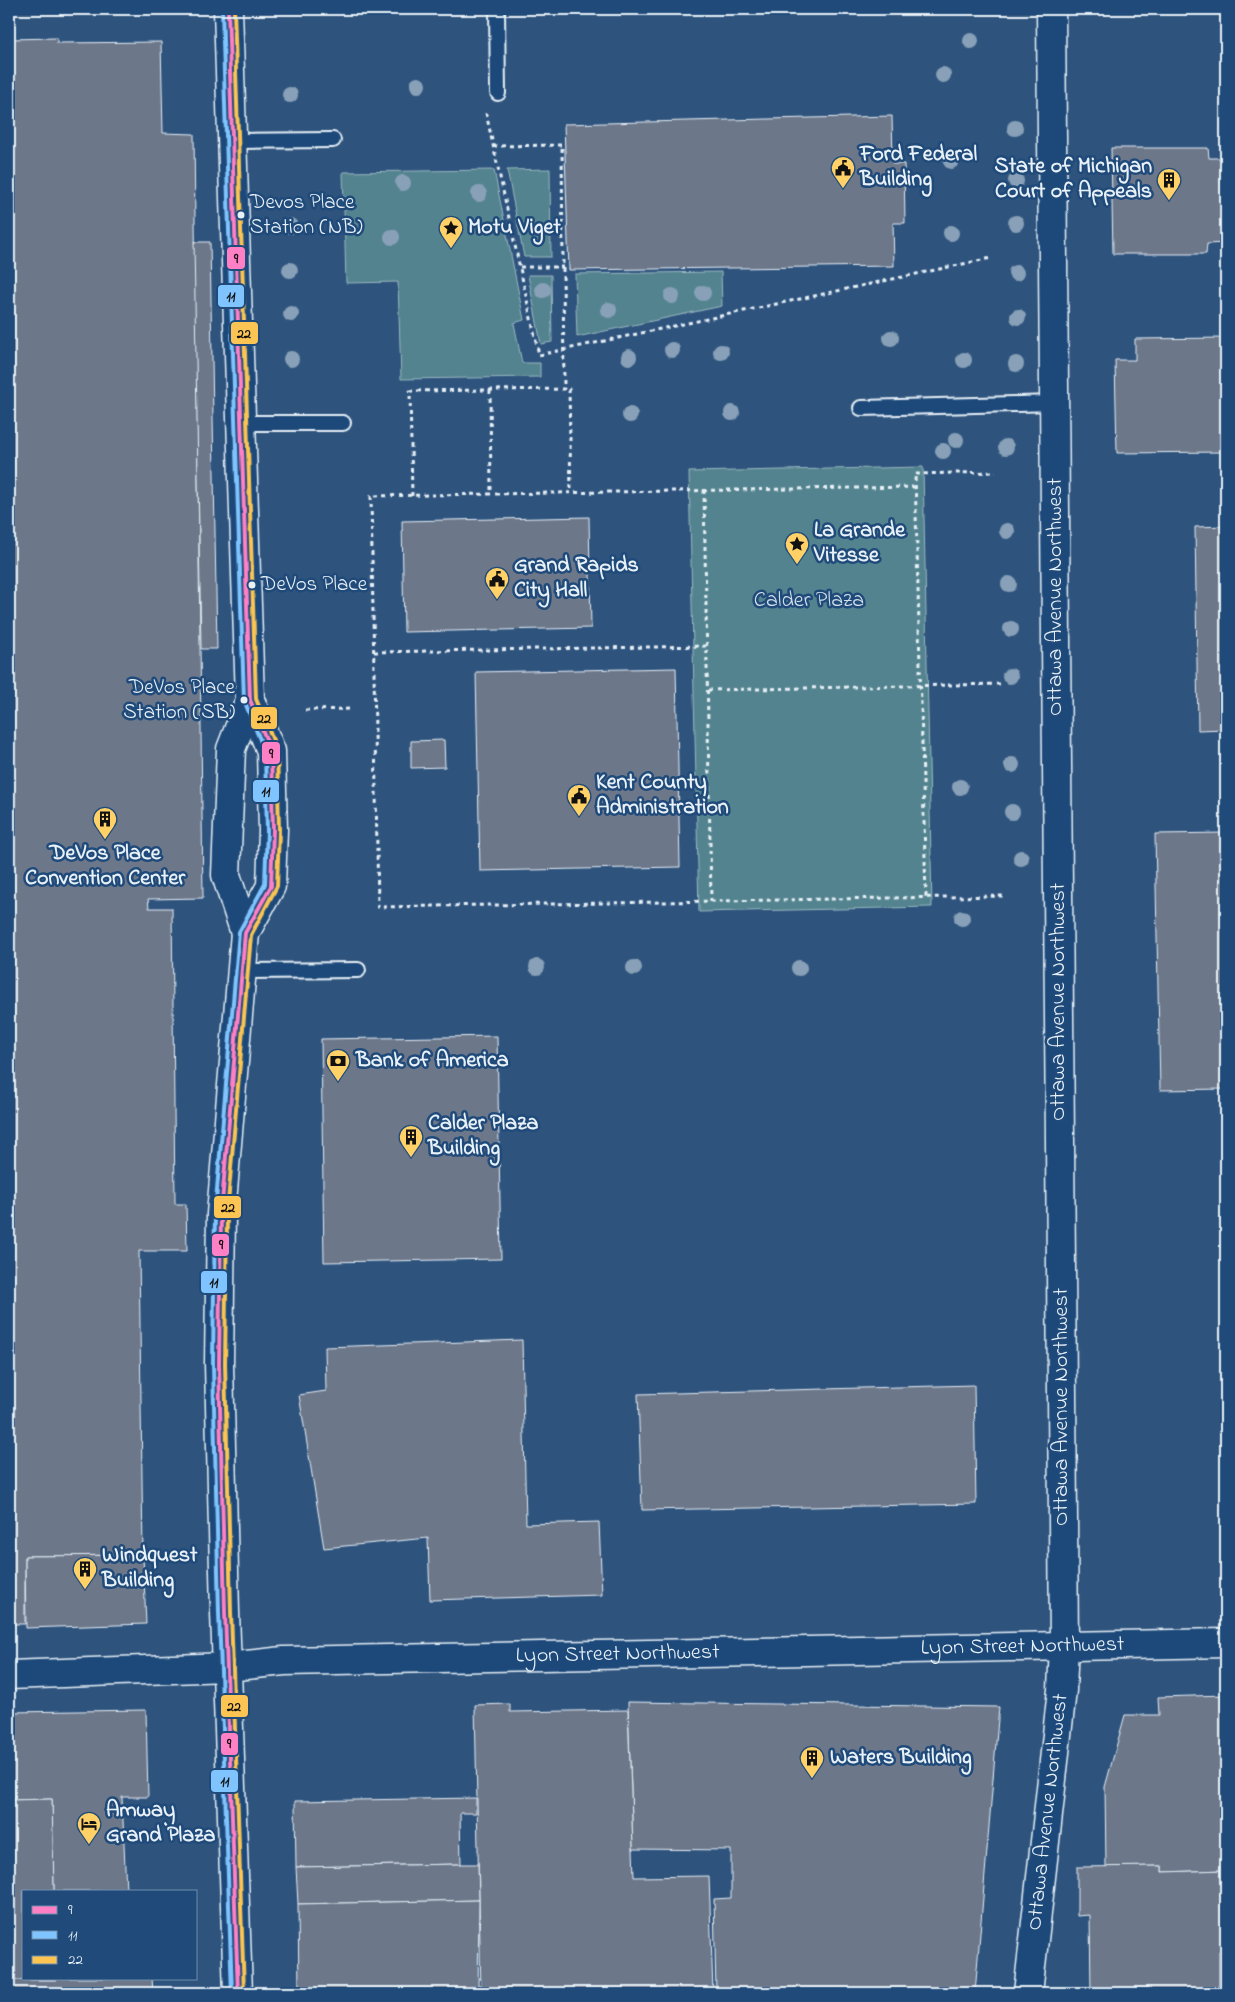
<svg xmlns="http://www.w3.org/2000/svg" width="1235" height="2002" font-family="'Indie Flower',sans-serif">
<rect width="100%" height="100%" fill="#2e537d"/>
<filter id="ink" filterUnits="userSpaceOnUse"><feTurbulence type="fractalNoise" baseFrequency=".02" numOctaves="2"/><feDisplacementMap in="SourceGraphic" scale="10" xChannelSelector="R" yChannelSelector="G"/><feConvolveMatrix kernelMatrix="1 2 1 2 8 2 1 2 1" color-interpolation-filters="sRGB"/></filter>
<g filter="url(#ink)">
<g fill="#52838e" stroke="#9dbac3">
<polygon points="550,169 551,257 524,257 507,170"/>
<polygon points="494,170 524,320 514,323 522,363 540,363 540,377 401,379 398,282 346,283 343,172"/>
<polygon points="721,272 722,306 577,337 575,274"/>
<polygon points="528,275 551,275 552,342 541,344"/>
<polygon points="923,467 932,907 699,912 689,472"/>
</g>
<g fill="#6c778a" stroke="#e8f1f8">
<polygon points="57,38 57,43 161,42 163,133 194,134 203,898 148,899 149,908 172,908 175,1204 186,1204 187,1251 139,1251 143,1555 25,1556 25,1624 9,1624 9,39"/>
<polygon points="892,116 893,164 904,164 905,223 893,223 894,266 569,270 564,124"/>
<polygon points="1111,148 1208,148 1209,158 1226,158 1226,243 1207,244 1206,254 1113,254"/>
<polygon points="194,242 210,242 217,649 201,649"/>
<polygon points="1226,338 1226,452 1117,453 1115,360 1135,360 1135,339"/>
<polygon points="589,517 591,628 404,632 402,521"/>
<polygon points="1226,526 1226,729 1198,730 1195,527"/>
<polygon points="676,668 680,867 480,871 476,672"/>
<polygon points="444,740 445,767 411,768 411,741"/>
<polygon points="1226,833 1226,1089 1160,1090 1155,834"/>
<polygon points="497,1036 501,1259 324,1262 321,1039"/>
<polygon points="522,1340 526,1524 599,1522 602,1595 430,1600 428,1538 324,1548 299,1395 326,1391 325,1347"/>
<polygon points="1226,1358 1226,1391 1223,1392"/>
<polygon points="974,1385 976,1504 642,1510 638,1394"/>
<polygon points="143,1555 146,1624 26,1628 25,1556"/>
<polygon points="1226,1695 1226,1870 1162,1872 1162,1866 1106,1867 1105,1787 1125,1715 1159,1715 1158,1697"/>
<polygon points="628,1702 999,1707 975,1993 716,1993 714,1899 731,1898 731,1850 633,1849"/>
<polygon points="510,1704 510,1712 628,1710 634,1877 709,1876 713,1993 481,1993 475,1705"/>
<polygon points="146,1710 148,1797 122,1797 126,1891 54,1891 52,1799 9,1800 9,1712"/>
<polygon points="476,1798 476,1813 460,1813 461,1864 296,1867 295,1801"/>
<polygon points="52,1799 54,1891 24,1891 24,1978 56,1978 56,1980 9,1980 9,1800"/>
<polygon points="461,1864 478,1864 479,1900 298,1904 296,1867"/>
<polygon points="1162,1866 1162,1872 1226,1870 1226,1951 1219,1951 1219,1993 1091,1993 1090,1915 1077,1916 1077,1867"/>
<polygon points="479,1900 478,1993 299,1993 298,1904"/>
<polygon points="56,1978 152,1978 153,1993 9,1993 9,1980 56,1980"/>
</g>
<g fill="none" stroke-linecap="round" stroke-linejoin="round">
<g stroke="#e8f1f8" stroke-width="18">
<g id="service">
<polyline points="497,9 498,93"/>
<polyline points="232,141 333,140"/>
<polyline points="861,408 1054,403"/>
<polyline points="241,423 343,423"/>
<polyline points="242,971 358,970"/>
</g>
</g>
<g stroke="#e8f1f8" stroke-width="31">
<polyline id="minor" points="9,1675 227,1667"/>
</g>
<g stroke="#e8f1f8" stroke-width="31">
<g id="tertiary">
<path id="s1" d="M227,1667l57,-6 942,-18"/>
<path id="s2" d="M1028,1993l34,-303 2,-45 -13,-1636"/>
</g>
</g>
<g stroke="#e8f1f8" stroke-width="31">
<g id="secondary">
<polyline points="228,9 250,700 271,751 273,830 271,886 245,933"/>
<polyline points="238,1993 225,1612 219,1364 221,1214 245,933 226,875 231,749 250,700"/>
</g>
</g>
<g stroke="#e8f1f8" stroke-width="3" stroke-dasharray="4 4" stroke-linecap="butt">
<polyline points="486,113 539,355 991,258"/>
<polyline points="493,146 562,145 564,389"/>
<polyline points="520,267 563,267"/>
<polyline points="490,390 491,494"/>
<polyline points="915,487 371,496 378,907 1004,896"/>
<polyline points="704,490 711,901"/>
<polyline points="412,496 410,391 569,389 571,493"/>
<polyline points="374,652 707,646"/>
<polyline points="708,690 1000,684"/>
<polyline points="305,710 351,709"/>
<polyline points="926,897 915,474 996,472"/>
</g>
<use href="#service" stroke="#1f4a7a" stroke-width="14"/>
<use href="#minor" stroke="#1f4a7a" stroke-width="28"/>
<use href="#tertiary" stroke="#1f4a7a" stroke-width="28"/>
<use href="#secondary" stroke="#1f4a7a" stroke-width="28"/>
<g stroke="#1f4a7a" stroke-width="8">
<polyline id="bus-1" points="228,9 250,700 271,751 273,830 271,886 245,933 221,1214 219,1364 225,1612 238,1993"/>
</g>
<g stroke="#1f4a7a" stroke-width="8">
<polyline id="bus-2" points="222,9 244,700 265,752 267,830 265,884 239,932 215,1213 213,1364 219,1612 232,1993"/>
</g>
<g stroke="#1f4a7a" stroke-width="8">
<polyline id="bus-3" points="234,9 256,699 277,750 279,830 277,886 251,935 227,1214 225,1364 231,1612 244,1993"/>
</g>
<use href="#bus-1" stroke="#ff80c5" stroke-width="4"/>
<use href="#bus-2" stroke="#80c4ff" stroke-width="4"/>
<use href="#bus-3" stroke="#fcc553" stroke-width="4"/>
</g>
<g fill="#88a1b8">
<circle cx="971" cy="41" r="8"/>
<circle cx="943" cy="75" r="8"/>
<circle cx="418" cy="85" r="8"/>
<circle cx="290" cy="95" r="8"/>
<circle cx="1015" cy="128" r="8"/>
<circle cx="951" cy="161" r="8"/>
<circle cx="1016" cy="181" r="8"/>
<circle cx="403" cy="183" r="8"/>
<circle cx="479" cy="194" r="8"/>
<circle cx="1016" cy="223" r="8"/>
<circle cx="290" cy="226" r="8"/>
<circle cx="951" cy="233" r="8"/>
<circle cx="392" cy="237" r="8"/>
<circle cx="290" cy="270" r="8"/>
<circle cx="1016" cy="273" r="8"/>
<circle cx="543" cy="290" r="8"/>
<circle cx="703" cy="293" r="8"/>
<circle cx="672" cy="296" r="8"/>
<circle cx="609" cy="310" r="8"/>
<circle cx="291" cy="314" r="8"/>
<circle cx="1018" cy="317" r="8"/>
<circle cx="891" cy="338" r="8"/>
<circle cx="672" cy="350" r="8"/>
<circle cx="721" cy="352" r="8"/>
<circle cx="629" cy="357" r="8"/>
<circle cx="291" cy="359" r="8"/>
<circle cx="964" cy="360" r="8"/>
<circle cx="1016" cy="364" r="8"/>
<circle cx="732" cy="413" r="8"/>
<circle cx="630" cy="415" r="8"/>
<circle cx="956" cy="440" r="8"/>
<circle cx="1006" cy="447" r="8"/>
<circle cx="943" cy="451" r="8"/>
<circle cx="1007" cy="531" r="8"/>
<circle cx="1009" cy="584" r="8"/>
<circle cx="1011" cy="629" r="8"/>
<circle cx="1010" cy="676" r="8"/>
<circle cx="1012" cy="765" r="8"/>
<circle cx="960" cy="787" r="8"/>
<circle cx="1012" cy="812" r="8"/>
<circle cx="1021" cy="858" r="8"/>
<circle cx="962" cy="918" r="8"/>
<circle cx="537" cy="967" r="8"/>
<circle cx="634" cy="968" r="8"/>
<circle cx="799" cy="968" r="8"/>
</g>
</g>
<defs>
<g id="civic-pin" transform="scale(1.25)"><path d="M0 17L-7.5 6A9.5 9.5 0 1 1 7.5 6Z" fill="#ffd166" stroke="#1f4a7a"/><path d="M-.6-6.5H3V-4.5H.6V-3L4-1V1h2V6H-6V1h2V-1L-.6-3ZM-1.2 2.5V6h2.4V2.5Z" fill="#111"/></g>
<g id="building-pin" transform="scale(1.25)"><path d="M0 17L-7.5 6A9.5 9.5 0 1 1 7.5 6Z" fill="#ffd166" stroke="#1f4a7a"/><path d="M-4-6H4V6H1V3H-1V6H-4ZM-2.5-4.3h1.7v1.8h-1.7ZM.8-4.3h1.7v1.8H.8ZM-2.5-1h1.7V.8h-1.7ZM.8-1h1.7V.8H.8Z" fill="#111"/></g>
<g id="sight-pin" transform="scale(1.25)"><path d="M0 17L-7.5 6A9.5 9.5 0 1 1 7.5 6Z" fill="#ffd166" stroke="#1f4a7a"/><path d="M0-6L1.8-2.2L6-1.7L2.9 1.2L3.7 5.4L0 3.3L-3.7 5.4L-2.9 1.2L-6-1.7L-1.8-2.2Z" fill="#111"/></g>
<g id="bank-pin" transform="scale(1.25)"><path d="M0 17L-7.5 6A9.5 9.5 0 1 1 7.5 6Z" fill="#ffd166" stroke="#1f4a7a"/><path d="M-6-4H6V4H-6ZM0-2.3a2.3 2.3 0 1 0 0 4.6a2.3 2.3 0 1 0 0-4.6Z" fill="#111"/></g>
<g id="hotel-pin" transform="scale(1.25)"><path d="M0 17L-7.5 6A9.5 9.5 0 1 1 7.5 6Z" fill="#ffd166" stroke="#1f4a7a"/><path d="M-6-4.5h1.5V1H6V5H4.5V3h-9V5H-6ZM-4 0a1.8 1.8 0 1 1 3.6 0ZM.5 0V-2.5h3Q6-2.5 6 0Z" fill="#111"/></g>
</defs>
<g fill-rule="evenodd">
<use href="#civic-pin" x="843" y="168"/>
<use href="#building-pin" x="1169" y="180"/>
<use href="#sight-pin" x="451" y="228"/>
<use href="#sight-pin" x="797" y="544"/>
<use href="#civic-pin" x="497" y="579"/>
<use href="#civic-pin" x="579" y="796"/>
<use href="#building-pin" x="105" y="819"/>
<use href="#bank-pin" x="338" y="1061"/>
<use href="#building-pin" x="411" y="1137"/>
<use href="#building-pin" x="85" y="1569"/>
<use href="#building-pin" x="812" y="1758"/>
<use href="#hotel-pin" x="89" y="1824"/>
</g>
<g fill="#e8f1f8" stroke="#1f4a7a" stroke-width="2">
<circle cx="241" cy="215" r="4.5"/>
<circle cx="252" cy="585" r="4.5"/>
<circle cx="244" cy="700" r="4.5"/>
</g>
<g text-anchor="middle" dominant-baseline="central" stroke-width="5" stroke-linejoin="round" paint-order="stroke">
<g font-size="21" fill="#e8f1f8" stroke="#1f4a7a" text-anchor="start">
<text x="250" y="203">Devos Place<tspan x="250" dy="25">Station (NB)</tspan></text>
<text x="261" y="585">DeVos Place</text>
<text x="235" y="688" text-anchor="end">DeVos Place<tspan x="235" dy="25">Station (SB)</tspan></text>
</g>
<g font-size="22" font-weight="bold" fill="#e8f1f8" stroke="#1f4a7a" text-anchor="start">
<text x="860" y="155">Ford Federal<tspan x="860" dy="25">Building</tspan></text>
<text x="1152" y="167" text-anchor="end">State of Michigan<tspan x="1152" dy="25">Court of Appeals</tspan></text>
<text x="468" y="228">Motu Viget</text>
<text x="814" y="531">La Grande<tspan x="814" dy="25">Vitesse</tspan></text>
<text x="514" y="566">Grand Rapids<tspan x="514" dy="25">City Hall</tspan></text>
<text x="596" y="783">Kent County<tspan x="596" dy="25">Administration</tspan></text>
<text x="105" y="854" text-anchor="middle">DeVos Place<tspan x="105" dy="25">Convention Center</tspan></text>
<text x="356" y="1061">Bank of America</text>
<text x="428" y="1124">Calder Plaza<tspan x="428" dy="25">Building</tspan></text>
<text x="102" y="1556">Windquest<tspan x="102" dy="25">Building</tspan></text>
<text x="830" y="1758">Waters Building</text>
<text x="106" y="1811">Amway<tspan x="106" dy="25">Grand Plaza</tspan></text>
</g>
<g font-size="22" fill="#e8f1f8" stroke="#1f4a7a">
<text transform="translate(1056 597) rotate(-90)">Ottawa Avenue Northwest</text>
<text transform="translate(1059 1002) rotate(-90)">Ottawa Avenue Northwest</text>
<text transform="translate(1062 1407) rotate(-90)">Ottawa Avenue Northwest</text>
<text stroke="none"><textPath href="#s1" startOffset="796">Lyon Street Northwest</textPath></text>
<text stroke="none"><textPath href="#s1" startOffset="391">Lyon Street Northwest</textPath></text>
<text stroke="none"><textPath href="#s2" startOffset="182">Ottawa Avenue Northwest</textPath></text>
</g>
<g font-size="22" fill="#d2e0e8" stroke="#1f4a7a">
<text x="809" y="601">Calder Plaza</text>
</g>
</g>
<g stroke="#1f4a7a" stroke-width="2">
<rect x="226" y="246" width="20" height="24" rx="5" fill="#ff80c5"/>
<rect x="217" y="284" width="28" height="24" rx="5" fill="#80c4ff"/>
<rect x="230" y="321" width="29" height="24" rx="5" fill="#fcc553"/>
<rect x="250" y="706" width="28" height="24" rx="5" fill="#fcc553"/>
<rect x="261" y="741" width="20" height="24" rx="5" fill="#ff80c5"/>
<rect x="252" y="779" width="28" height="24" rx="5" fill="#80c4ff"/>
<rect x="213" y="1195" width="29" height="24" rx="5" fill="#fcc553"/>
<rect x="211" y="1233" width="19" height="24" rx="5" fill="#ff80c5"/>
<rect x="200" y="1270" width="28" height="24" rx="5" fill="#80c4ff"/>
<rect x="220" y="1694" width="29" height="24" rx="5" fill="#fcc553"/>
<rect x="220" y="1732" width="19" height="24" rx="5" fill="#ff80c5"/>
<rect x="210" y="1769" width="29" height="24" rx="5" fill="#80c4ff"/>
</g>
<g font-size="14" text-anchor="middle" font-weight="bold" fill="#111">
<text x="236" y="263">9</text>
<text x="231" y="301">11</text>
<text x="244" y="338">22</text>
<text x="264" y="723">22</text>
<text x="271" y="758">9</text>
<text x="266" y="796">11</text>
<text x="228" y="1212">22</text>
<text x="221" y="1249">9</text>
<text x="214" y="1287">11</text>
<text x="234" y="1711">22</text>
<text x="229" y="1748">9</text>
<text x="225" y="1786">11</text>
</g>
<rect width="1235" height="2002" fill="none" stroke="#1f4a7a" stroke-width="30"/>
<rect x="15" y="15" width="1205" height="1972" fill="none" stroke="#e8f1f8" stroke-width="2" filter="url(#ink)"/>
<rect x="22" y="1890" width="175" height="90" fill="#1f4a7a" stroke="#6f8dac"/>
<rect x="32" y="1906" width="25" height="8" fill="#ff80c5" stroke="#6f8dac"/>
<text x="68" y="1914" font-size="15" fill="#e8f1f8">9</text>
<rect x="32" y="1931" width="25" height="8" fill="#80c4ff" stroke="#6f8dac"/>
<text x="68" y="1940" font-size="15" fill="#e8f1f8">11</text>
<rect x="32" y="1956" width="25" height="8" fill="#fcc553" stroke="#6f8dac"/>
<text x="68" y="1964" font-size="15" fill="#e8f1f8">22</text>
</svg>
